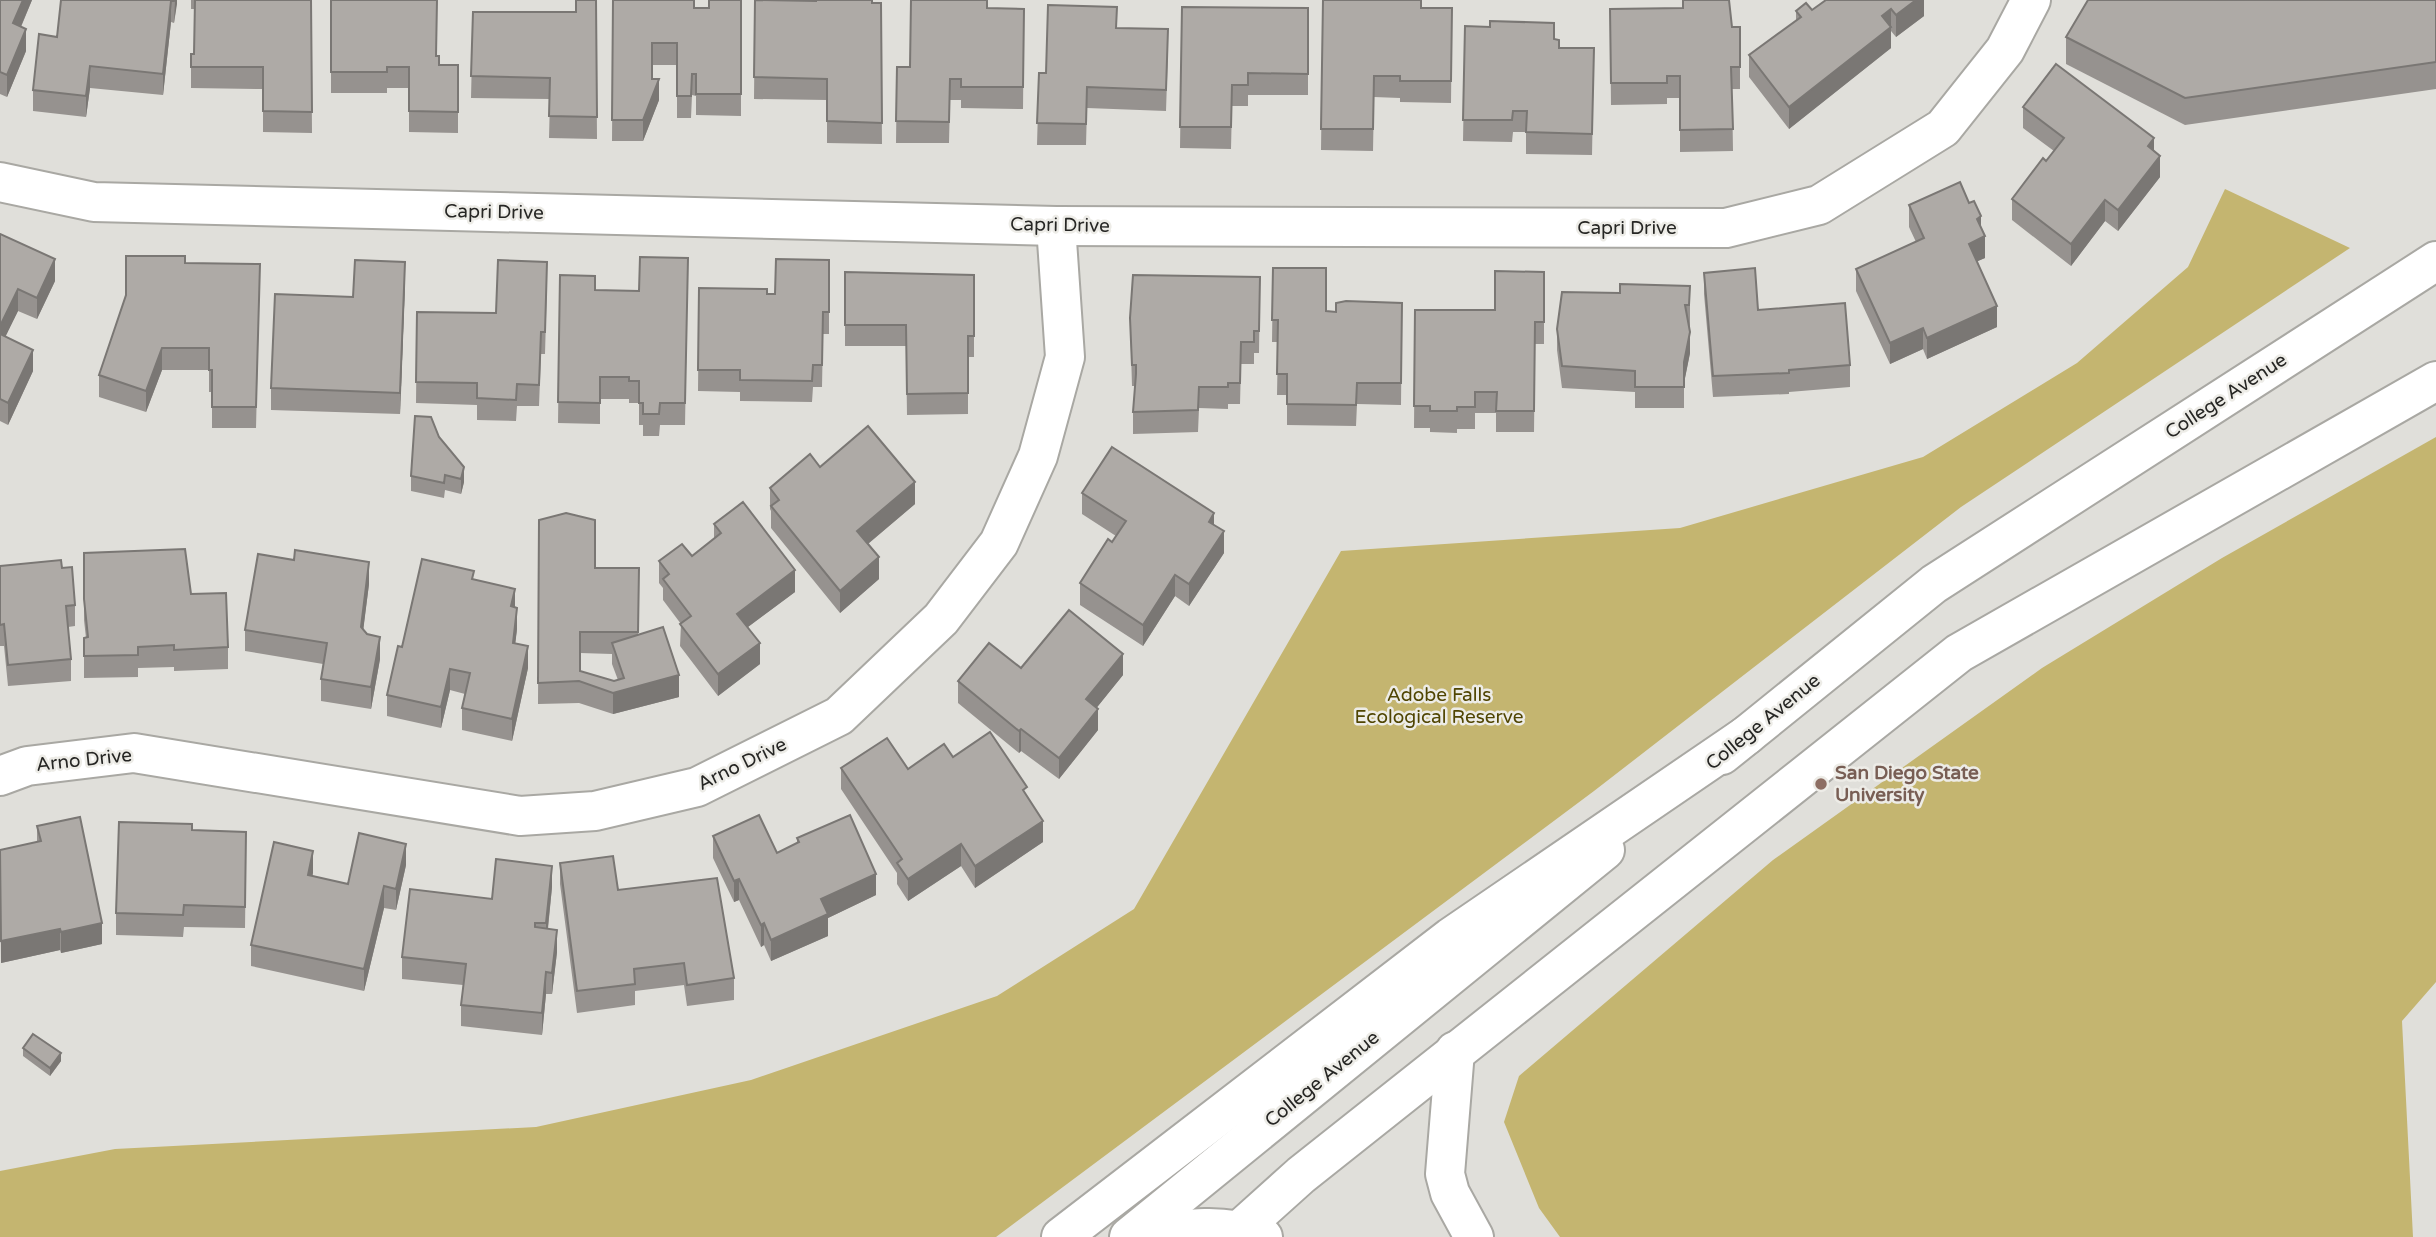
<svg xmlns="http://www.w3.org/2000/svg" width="2436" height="1237" font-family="'Varela Round',sans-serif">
<rect width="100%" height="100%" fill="#e0dfda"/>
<g fill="#c4b570">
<polygon points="2225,189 2350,248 1961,507 1594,791 996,1237 0,1237 0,1171 115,1149 536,1127 751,1080 997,996 1134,909 1341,551 1680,528 1923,457 2077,363 2188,267"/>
<polygon points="2436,437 2436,982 2402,1021 2413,1237 1560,1237 1539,1208 1504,1122 1519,1076 1773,860 2042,668 2222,558"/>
</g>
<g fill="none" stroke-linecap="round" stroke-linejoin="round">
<g stroke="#a9a8a3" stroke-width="42">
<g id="minor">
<polyline points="0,182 94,202 1056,226 1726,228 1819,205 1943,128 2005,50 2031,0"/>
<polyline points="0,776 27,766 134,753 520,816 595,811 697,787 839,716 941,619 999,543 1038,456 1065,357 1056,226"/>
</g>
</g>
<g stroke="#a9a8a3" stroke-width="42">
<g id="major">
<polyline points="1722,755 1934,584 2436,261"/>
<polyline points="1129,1237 1605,850"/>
<polyline points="1232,1237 1301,1175 1959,653 2436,381"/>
</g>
</g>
<g stroke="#a9a8a3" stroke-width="42">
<g id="highway">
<polyline points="1455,1051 1445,1174 1450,1193 1474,1237"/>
<polyline points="1061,1237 1451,937 1747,735"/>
<path d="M1147,1237c42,-10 74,-14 116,0"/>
</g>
</g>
<use href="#minor" stroke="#fff" stroke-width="38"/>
<use href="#major" stroke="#fff" stroke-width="38"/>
<use href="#highway" stroke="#fff" stroke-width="38"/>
</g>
<g fill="#96928f" fill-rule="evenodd">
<polygon points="0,0 32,0 21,27 26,51 7,97 0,94"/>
<polygon points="61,0 177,0 174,23 171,22 163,95 90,88 86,117 33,111 33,90 57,37"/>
<polygon points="191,0 311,0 312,133 263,132 263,89 191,88 191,67 194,54 195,9 191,9"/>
<polygon points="331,0 436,56 439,65 458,65 458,133 409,132 409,88 387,88 387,93 331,93"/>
<polygon points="596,0 597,139 549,138 550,99 471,98 473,12 576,12"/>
<polygon points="613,0 694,8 709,8 741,0 741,116 696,115 696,96 692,95 691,118 677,118 677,65 652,65 652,79 659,100 643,141 612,141"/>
<polygon points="755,0 881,3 882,144 827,143 827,100 754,99"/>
<polygon points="1323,0 1422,8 1452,8 1451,103 1400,102 1400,98 1374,97 1373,151 1321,150"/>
<polygon points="1924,0 1924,16 1896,37 1891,31 1891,48 1789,129 1749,77 1749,55 1796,21 1796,11"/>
<polygon points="2436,0 2436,89 2185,125 2066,64 2066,37"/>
<polygon points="1182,7 1308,8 1308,95 1248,95 1248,106 1232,106 1231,149 1180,148"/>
<polygon points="987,8 1024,9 1023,109 961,108 961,100 950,100 949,143 896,143 897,67 910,67"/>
<polygon points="1610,9 1732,27 1740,27 1740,89 1732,89 1733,151 1680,152 1680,98 1667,98 1667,104 1611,105"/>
<polygon points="1465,26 1554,39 1559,48 1594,48 1592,155 1526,154 1526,132 1513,132 1512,142 1463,141"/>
<polygon points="1117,28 1168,51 1166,111 1087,108 1086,145 1037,145 1039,73 1046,73"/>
<polygon points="2023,107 2154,151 2160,177 2118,231 2105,221 2071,266 2012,220 2012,199 2054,151 2023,128"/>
<polygon points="1909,205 1981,229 1985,258 1977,261 1997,327 1927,359 1923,349 1890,364 1856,291 1856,269 1916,242 1909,227"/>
<polygon points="0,234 55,281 37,319 18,311 5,336 33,371 8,425 0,421"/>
<polygon points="688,258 685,425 660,425 659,436 643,436 643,425 639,425 639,403 629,403 629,399 600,399 600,424 558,423 560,275 595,290 639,291"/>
<polygon points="829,260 829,334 823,334 822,387 813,387 812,402 740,401 740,392 698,391 699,288 775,294"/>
<polygon points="185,263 260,264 256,428 212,428 212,392 209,392 209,370 162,370 146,412 99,397 99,375"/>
<polygon points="1273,268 1326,311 1336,312 1402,303 1401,405 1357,404 1356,426 1287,425 1287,395 1277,395 1278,342 1272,342"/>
<polygon points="845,272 974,275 974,357 968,357 968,414 907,415 906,346 845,346"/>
<polygon points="1544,272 1544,344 1535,344 1534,432 1496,432 1496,413 1475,413 1475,429 1457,429 1457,433 1430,432 1430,428 1414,428 1415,310 1495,310"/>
<polygon points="1704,273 1758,310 1850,365 1850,387 1789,392 1789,394 1713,397 1704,294"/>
<polygon points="1260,277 1259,353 1254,353 1254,364 1241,364 1240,404 1228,404 1228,409 1199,408 1198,432 1133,434 1133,412 1135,386 1132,386 1130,318"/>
<polygon points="405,283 400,414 271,410 271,388 353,297"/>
<polygon points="547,283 545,354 541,354 539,406 517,406 516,421 477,420 477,405 416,403 417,312 496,313"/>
<polygon points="1690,286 1690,353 1684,383 1684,408 1635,408 1635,392 1562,388 1557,350 1557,329 1620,293"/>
<polygon points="439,437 464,482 461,494 445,490 444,498 411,491 411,476"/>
<polygon points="820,467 915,504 868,544 879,579 840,613 771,528 771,511 770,509 770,488"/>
<polygon points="1082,493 1214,525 1224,553 1189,606 1175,596 1143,646 1080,605 1080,583 1116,536 1082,514"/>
<path d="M539,520l56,48h44l-1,66 41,63 -66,17 -34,-11 -41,1zM580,653l32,1v10l6,16 -4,1 -34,-10z"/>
<polygon points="714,524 795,592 748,627 760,664 718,696 680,646 681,624 663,600 663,588 659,583 659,561 692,556 714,539"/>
<polygon points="84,553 191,594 228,647 228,669 174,671 174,667 138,668 138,677 84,678 84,638 86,638 84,620"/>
<polygon points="0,566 62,568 75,605 75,626 68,627 71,659 71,681 8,686 4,646 0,646"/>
<polygon points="474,580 515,607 517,629 515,643 528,668 512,741 462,730 462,708 465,694 450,690 441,728 387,716 387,695"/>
<polygon points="369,584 363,630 380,659 371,709 321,701 321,679 323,664 245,651 245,630"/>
<polygon points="1021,668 1123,675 1097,707 1098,730 1059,779 1021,751 1019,753 958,703 958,681"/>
<polygon points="953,757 1027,796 1043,842 975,888 961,866 908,901 897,884 897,873 841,789 841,768 908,769"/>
<polygon points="37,826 102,944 61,953 60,950 1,963 0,850 37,842"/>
<polygon points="713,836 777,853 797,843 797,838 876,895 828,918 828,936 771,961 764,945 761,947 739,900 734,902 713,858"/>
<polygon points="246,853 245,928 184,927 183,937 116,935 116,913"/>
<polygon points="560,863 618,890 734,978 734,1000 687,1006 684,985 635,991 635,1005 577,1013 560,884"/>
<polygon points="406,865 396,910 384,908 364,991 251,966 251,945 313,873 312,876 348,884"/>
<polygon points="552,887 548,929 557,952 552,994 546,994 542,1035 461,1026 461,1005 463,985 402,979 402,957 492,899"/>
<polygon points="23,1048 61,1061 50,1076 23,1056"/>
</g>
<g fill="#7a7774">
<polygon points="23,0 32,0 13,45 13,23"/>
<polygon points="175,0 177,0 177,4 174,23"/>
<polygon points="1916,0 1924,0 1924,16 1896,37 1896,15"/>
<polygon points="171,1 171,22 163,95 163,74"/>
<polygon points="1891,9 1891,48 1789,129 1789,107 1882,16"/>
<polygon points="26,29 26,51 7,97 7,75"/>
<polygon points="90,66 90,88 86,117 86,96"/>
<polygon points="659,79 659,100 643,141 643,120"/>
<polygon points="2154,138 2154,160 2148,146"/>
<polygon points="2160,156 2160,177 2118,231 2118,210"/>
<polygon points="2105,200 2105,221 2071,266 2071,244"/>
<polygon points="1981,216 1981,238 1985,236 1985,258 1969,265 1969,244 1977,219"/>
<polygon points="55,259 55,281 37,319 37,298"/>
<polygon points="405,262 405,283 400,414 400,393"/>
<polygon points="18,289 18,311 0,348 0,326"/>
<polygon points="1997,306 1997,327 1927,359 1927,338"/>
<polygon points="1923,328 1923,349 1890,364 1890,343"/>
<polygon points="1690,332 1690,353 1684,383 1684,362"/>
<polygon points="162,348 162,370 146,412 146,391"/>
<polygon points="33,350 33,371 8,425 8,403"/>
<polygon points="464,467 464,482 461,494 461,479"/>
<polygon points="915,482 915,504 857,553 857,531"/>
<polygon points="1214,513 1214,535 1209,522"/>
<polygon points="1224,531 1224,553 1189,606 1189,584"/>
<polygon points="879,557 879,579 840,613 840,591"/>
<polygon points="369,562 369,584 361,648 361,627"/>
<polygon points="795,570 795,592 737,635 737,614"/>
<polygon points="1175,575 1175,596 1143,646 1143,625"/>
<polygon points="515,589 515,611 511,606"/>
<polygon points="517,608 517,629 513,664 513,643"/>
<polygon points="380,637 380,659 371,709 371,687"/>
<polygon points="760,643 760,664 718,696 718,674"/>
<polygon points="528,646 528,668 512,741 512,719"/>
<polygon points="1123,654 1123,675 1086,721 1086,699"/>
<polygon points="450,669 450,690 441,728 441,707"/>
<polygon points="679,675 679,697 613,714 613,693"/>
<polygon points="1098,709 1098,730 1059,779 1059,758"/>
<polygon points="1021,729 1021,751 1019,753 1019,731"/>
<polygon points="1043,821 1043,842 975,888 975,866"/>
<polygon points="406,844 406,865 396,910 396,889"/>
<polygon points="961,844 961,866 908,901 908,879"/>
<polygon points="313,851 313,873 308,897 308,875"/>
<polygon points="552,866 552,887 546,945 546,923"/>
<polygon points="876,874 876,895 828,918 828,936 771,961 771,940 821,899"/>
<polygon points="739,879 739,900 734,902 734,881"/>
<polygon points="384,886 384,908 364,991 364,969"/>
<polygon points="102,923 102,944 61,953 61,932"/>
<polygon points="764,923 764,945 761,947 761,925"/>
<polygon points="60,929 60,950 1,963 1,941"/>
<polygon points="557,930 557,952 552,994 552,973"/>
<polygon points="546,972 546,994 542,1035 542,1013"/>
<polygon points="61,1053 61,1061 50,1076 50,1068"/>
</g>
<g fill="#aeaaa6" stroke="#7a7774" stroke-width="2">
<polygon points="0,0 23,0 13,23 26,29 7,75 0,72"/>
<polygon points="61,0 175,0 174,1 171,1 163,74 90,66 86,96 33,90 39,34 57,37"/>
<polygon points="195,0 311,0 312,112 263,111 263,67 191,67 191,54 194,54"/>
<polygon points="331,0 437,0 436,56 439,56 439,65 458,65 458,112 409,111 409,67 387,67 387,72 331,72"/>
<polygon points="576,0 596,0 597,117 549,116 550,78 471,76 473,12 576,12"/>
<polygon points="613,0 694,0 694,8 709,8 709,0 741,0 741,94 696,94 696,74 692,74 691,96 677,96 677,43 652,43 652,79 659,79 643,120 612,120"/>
<polygon points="755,0 816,1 816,0 872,0 872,3 881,3 882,123 827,121 827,79 754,77"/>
<polygon points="911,0 987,0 987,8 1024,9 1023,87 961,87 961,79 950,79 949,122 896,121 897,67 910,67"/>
<polygon points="1323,0 1421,0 1421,8 1452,8 1451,81 1400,81 1400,76 1374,76 1373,129 1321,129"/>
<polygon points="1683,0 1729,0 1732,27 1740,27 1740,67 1731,67 1733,129 1680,130 1680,76 1667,76 1667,83 1611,83 1610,9 1683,8"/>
<polygon points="1826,0 1916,0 1896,15 1891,9 1882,16 1891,27 1789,107 1749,55 1801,17 1796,11 1806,3 1812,10"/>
<polygon points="2088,0 2436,0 2436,62 2185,98 2066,37"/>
<polygon points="1048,5 1117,7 1116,28 1168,29 1166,90 1087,87 1086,124 1037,123 1039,73 1046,73"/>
<polygon points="1182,7 1308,8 1308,74 1248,73 1248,85 1232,85 1231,127 1180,127"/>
<polygon points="1490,21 1554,23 1554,39 1559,40 1559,48 1594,48 1592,134 1526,132 1527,111 1513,111 1512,120 1463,120 1465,26 1490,27"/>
<polygon points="2056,64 2154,138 2148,146 2160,156 2118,210 2105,200 2071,244 2012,199 2043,158 2046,161 2064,138 2023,107"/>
<polygon points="1960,182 1969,203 1974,201 1981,216 1977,219 1985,236 1969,244 1997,306 1927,338 1923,328 1890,343 1856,269 1924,238 1909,205"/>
<polygon points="0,234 55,259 37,298 18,289 0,326"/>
<polygon points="126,256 185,256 185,263 260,264 256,407 212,407 212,370 209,370 209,348 162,348 146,391 99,375 126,295"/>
<polygon points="640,257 688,258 685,403 660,403 659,414 643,414 643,403 639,403 639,381 629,381 629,377 600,377 600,403 558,402 560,275 595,276 595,290 639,291"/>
<polygon points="776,259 829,260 829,312 823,312 822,365 813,365 812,381 740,380 740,370 698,370 699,288 767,289 767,294 775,294"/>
<polygon points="355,260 405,262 400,393 271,388 275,294 353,297"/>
<polygon points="498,260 547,262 545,332 541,332 539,385 517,384 516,400 477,398 477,383 416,382 417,312 496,313"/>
<polygon points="1273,268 1326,268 1326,311 1336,312 1336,303 1346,301 1402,303 1401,383 1357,383 1356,405 1287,404 1287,374 1277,374 1278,320 1272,320"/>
<polygon points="1755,268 1758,310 1845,303 1850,365 1789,370 1789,373 1713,376 1704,273"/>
<polygon points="1495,271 1544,272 1544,322 1535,322 1534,411 1496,411 1497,392 1475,392 1475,407 1457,407 1457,411 1430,411 1430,406 1414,406 1415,310 1495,310"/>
<polygon points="845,272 974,275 974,336 968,336 968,393 907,394 906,325 845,325"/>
<polygon points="1133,275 1260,277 1259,331 1254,331 1254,342 1241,342 1240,383 1228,383 1228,387 1199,387 1198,410 1133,412 1136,374 1136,365 1132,365 1130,318"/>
<polygon points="1620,284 1690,286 1689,305 1685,305 1690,332 1684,362 1684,387 1635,387 1635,371 1562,366 1557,329 1562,292 1620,293"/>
<polygon points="0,334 33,350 8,403 0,399"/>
<polygon points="415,416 431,417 439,437 464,467 461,479 445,475 444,483 411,476"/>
<polygon points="868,426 915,482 857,531 879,557 840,591 771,506 779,500 770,488 810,454 820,467"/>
<polygon points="1112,447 1214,513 1209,522 1224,531 1189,584 1175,575 1143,625 1080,583 1108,539 1112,542 1126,521 1082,493"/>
<polygon points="743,502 795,570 737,614 760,643 718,674 680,624 691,616 663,579 669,574 659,561 682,544 692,556 721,533 714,524"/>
<polygon points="566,513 595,520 595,568 639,568 638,632 580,632 580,671 614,681 624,678 612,643 663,627 679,675 613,693 579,681 538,683 539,520"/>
<polygon points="185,549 191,594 226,593 228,647 174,650 174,645 138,647 138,655 84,656 84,638 88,637 84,599 84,553"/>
<polygon points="295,550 369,562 361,627 367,634 380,637 371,687 321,679 327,643 245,630 258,554 294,560"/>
<polygon points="422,559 474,571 472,579 515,589 511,606 517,608 513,643 528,646 512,719 462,708 470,673 450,669 441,707 387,695 398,646 402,647"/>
<polygon points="61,560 62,568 72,567 75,605 66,606 71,659 8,665 4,624 0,625 0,566"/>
<polygon points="1069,610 1123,654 1086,699 1098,709 1059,758 1021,729 1019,731 958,681 989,643 1021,668"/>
<polygon points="990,732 1027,787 1023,790 1043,821 975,866 961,844 908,879 897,863 902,859 841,768 887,738 908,769 944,744 953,757"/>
<polygon points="759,815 777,853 799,842 797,838 850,815 876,874 821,899 828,914 771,940 764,923 761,925 739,879 734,881 713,836"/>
<polygon points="80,817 102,923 61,932 60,929 1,941 0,850 41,841 37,826"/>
<polygon points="119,822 192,824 192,830 246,832 245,907 184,905 183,915 116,913"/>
<polygon points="359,833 406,844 396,889 384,886 364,969 251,945 274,842 313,851 308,875 348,884"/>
<polygon points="613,856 618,890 717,878 734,978 687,985 684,963 634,969 635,984 577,991 560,863"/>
<polygon points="496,859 552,866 546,923 535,923 535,927 557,930 552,973 546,972 542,1013 461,1005 466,964 402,957 410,889 492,899"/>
<polygon points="33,1034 61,1053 50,1068 23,1048"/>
</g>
<circle fill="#8d6e63" stroke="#edece7" stroke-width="2.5" cx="1821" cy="784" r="7"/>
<g text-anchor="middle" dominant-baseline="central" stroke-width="5" stroke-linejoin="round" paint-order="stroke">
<g font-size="19" fill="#262624" stroke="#edece7">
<text transform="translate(494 212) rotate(1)">Capri Drive</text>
<text transform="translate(1060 225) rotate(1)">Capri Drive</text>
<text x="1627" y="228">Capri Drive</text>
<text transform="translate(2226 396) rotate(-33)">College Avenue</text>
<text transform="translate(1763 722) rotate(-39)">College Avenue</text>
<text transform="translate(84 760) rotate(-6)">Arno Drive</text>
<text transform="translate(742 764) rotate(-26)">Arno Drive</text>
<text transform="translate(1322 1079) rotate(-39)">College Avenue</text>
</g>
<g font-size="19" fill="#504502" stroke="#edece7">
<text x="1439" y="695">Adobe Falls<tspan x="1439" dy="22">Ecological Reserve</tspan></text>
</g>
<g font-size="19" font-weight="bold" fill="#785e54" stroke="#edece7" text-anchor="start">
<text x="1835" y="773">San Diego State<tspan x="1835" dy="22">University</tspan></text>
</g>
</g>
</svg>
